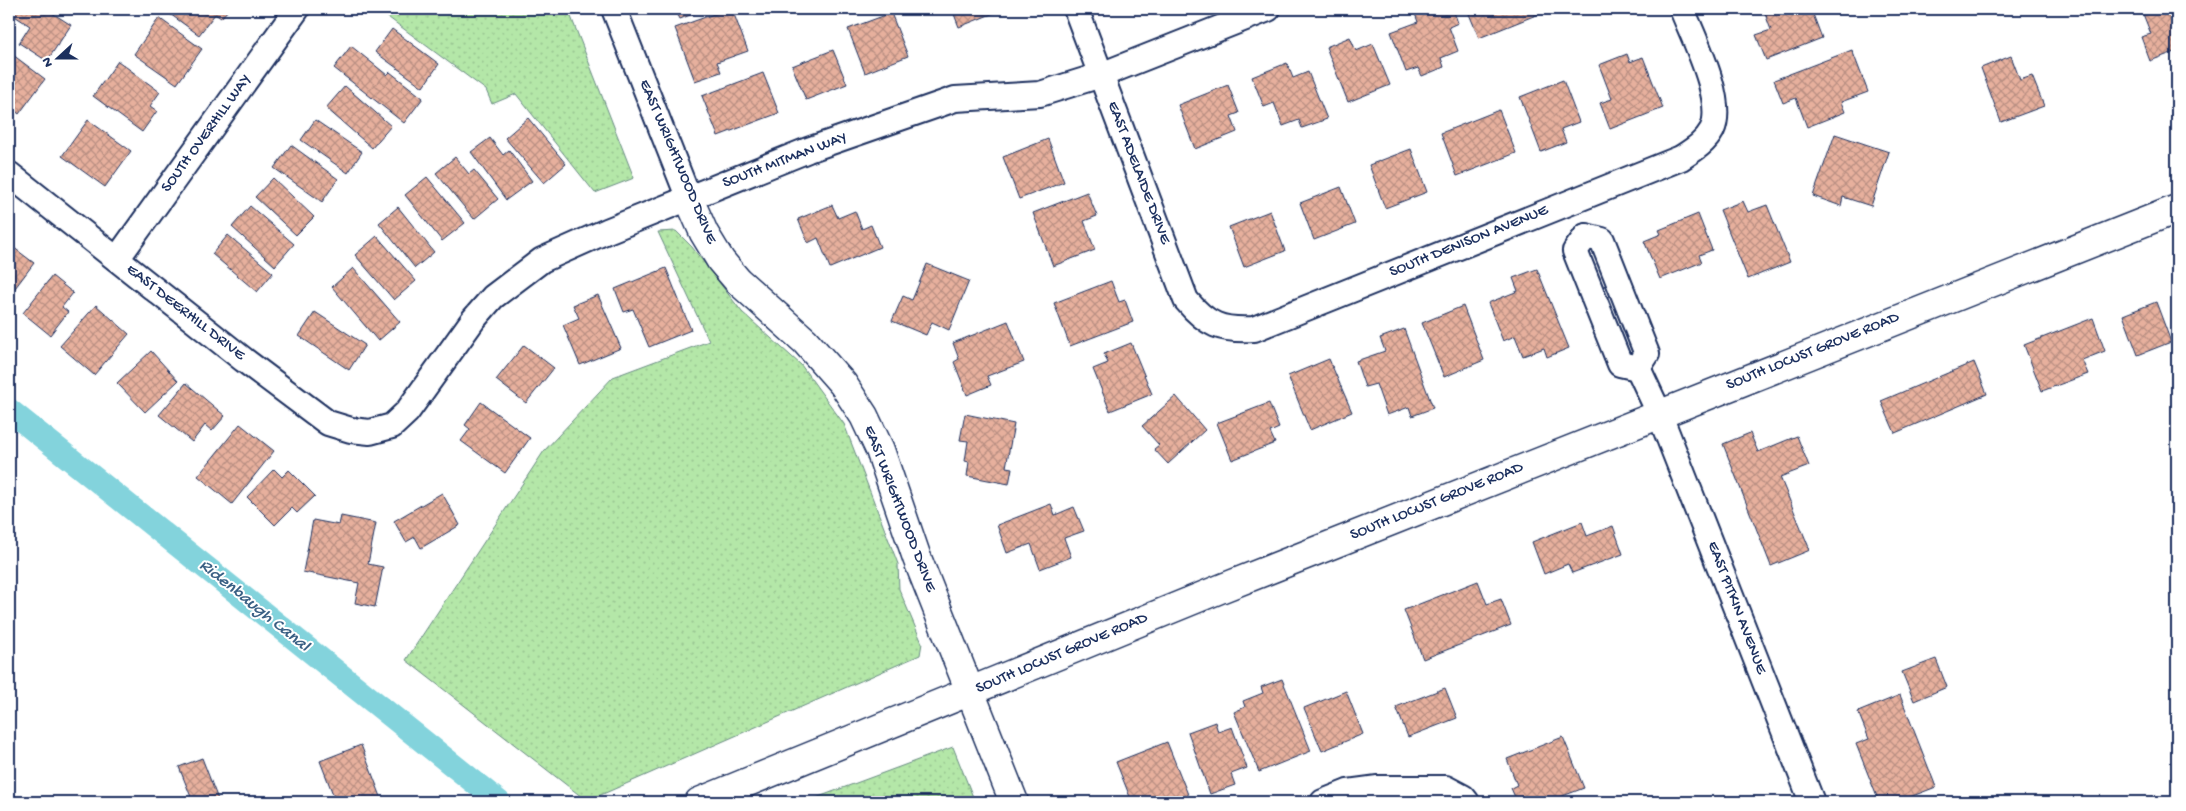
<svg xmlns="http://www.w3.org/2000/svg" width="2186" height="811" font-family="'Gochi Hand',sans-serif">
<defs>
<pattern id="grass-dots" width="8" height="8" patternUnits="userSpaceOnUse" patternTransform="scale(1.25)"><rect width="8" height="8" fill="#b4e7a8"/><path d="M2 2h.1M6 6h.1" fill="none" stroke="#9ac693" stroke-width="1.8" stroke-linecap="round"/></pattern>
<pattern id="building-cross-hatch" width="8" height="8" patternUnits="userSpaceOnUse" patternTransform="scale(1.25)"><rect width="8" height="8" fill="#e7b09d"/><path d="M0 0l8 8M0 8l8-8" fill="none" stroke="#ba9083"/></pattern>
</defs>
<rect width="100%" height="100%" fill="#fff"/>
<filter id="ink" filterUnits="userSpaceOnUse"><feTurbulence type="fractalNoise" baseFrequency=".02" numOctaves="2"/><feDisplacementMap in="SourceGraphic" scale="10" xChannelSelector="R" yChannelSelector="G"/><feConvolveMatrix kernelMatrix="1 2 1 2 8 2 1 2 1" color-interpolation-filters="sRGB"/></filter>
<g filter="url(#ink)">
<g fill="url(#grass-dots)" stroke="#688b83">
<polygon points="377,9 568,9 634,178 595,193 516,94 492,104 486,90"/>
<polygon points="676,231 692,247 742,312 801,365 844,424 898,564 899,589 922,643 920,655 587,801 406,660 544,451 613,377 709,341 658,232"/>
<polygon points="953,747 975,802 805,802"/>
</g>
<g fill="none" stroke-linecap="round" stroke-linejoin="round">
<polyline stroke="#83d3dc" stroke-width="24" points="9,410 499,802"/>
</g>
<g fill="url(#building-cross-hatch)" stroke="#1b2f5e">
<polygon points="17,9 46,9 71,25 47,61 19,43 30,26 13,15"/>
<polygon points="65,9 79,9 75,15"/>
<polygon points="163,9 229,9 221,18 215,14 199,35"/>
<polygon points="675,9 706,9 680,19"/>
<polygon points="728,9 732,9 748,51 717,62 721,72 695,81 675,28"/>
<polygon points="952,9 1004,9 959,27"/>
<polygon points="1421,9 1453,9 1458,23 1449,27 1458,51 1441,58 1444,67 1422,76 1418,68 1406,72 1391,32 1418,22 1414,11"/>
<polygon points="1467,9 1545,9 1546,11 1479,38"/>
<polygon points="1770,9 1811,9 1822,38 1766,60 1756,35 1771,30 1764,11"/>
<polygon points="2141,9 2169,9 2177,29 2177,51 2150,61 2141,37 2151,34"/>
<polygon points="891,13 908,56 865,73 848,29"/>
<polygon points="159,18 202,49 177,84 134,54"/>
<polygon points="392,29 439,64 423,87 375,52"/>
<polygon points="1350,37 1356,51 1373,44 1390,85 1348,102 1326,47"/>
<polygon points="351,46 387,75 390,72 423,98 404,123 334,68"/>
<polygon points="833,50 847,84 806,100 792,66"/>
<polygon points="1852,50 1868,92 1841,102 1845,112 1807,127 1796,98 1783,103 1774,80"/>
<polygon points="9,52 45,79 19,114 9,106"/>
<polygon points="1627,54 1630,62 1643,57 1663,108 1610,129 1600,103 1612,99 1599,65"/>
<polygon points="2011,56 2020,80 2032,76 2044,106 2001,122 1981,68"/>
<polygon points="118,61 160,92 150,106 157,111 142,132 93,96"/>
<polygon points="1287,63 1293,78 1308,72 1327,119 1302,128 1299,120 1283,126 1274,103 1264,107 1252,77"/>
<polygon points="763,73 779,113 718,136 702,96"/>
<polygon points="1563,80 1579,122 1561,129 1566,142 1541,152 1520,97"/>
<polygon points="1228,85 1239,113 1231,116 1237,132 1195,149 1178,105"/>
<polygon points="345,86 391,126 372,148 326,108"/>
<polygon points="1499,110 1516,153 1457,176 1441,133"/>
<polygon points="528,118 566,164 544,183 505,138"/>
<polygon points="88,120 131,151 105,187 62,156"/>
<polygon points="315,120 362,152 348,173 301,140"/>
<polygon points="1835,134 1889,152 1871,206 1843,197 1841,206 1813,196"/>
<polygon points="490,138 503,155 509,150 532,181 506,200 471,152"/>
<polygon points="1048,139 1064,182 1019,199 1003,157"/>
<polygon points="291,145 338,179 322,202 274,168"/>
<polygon points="1411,149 1427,192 1385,208 1369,165"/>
<polygon points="455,157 469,174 474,170 498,199 474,219 436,173"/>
<polygon points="427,177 465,223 442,241 405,195"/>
<polygon points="273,178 314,217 296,235 255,197"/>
<polygon points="1341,187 1355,224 1314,240 1300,203"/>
<polygon points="1087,192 1097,216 1084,221 1095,250 1053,266 1033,213"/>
<polygon points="1743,201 1748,212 1767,205 1790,262 1748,279 1720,210"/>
<polygon points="832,205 838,218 855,211 862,229 871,225 880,247 830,268 818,238 808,243 798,219"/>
<polygon points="250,206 294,244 275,266 232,227"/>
<polygon points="398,207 434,252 415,268 379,223"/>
<polygon points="1270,211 1285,251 1244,267 1229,227"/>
<polygon points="1698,214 1712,250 1699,255 1702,262 1660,279 1644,241 1661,234 1659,230"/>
<polygon points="228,235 273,273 257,292 212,254"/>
<polygon points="377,236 416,281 394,300 355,255"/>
<polygon points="9,244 34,263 9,296"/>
<polygon points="927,264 969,281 949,330 932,322 926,335 892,321 903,296 912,300"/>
<polygon points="353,268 400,322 378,341 332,287"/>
<polygon points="666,268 691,330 649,347 633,309 624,312 615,289"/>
<polygon points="1537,269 1569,348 1547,357 1544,348 1523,356 1515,336 1503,341 1488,303 1518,291 1513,278"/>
<polygon points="52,276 73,293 62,307 68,312 50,335 23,313"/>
<polygon points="1111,281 1119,302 1125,300 1133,322 1070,346 1054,303"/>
<polygon points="598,295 621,348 580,365 563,325 579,318 573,305"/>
<polygon points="2156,302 2171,342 2138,355 2123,315"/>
<polygon points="96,305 129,334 94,375 60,346"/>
<polygon points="1463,306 1484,360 1444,377 1422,323"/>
<polygon points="315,312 365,345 349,370 299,336"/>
<polygon points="2093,318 2105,351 2082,360 2088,374 2042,391 2024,345"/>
<polygon points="1008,321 1024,362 987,376 991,385 967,395 954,362 959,359 953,343"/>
<polygon points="1404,329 1433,408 1412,416 1409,407 1387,415 1376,384 1365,387 1356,361 1385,351 1380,338"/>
<polygon points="1131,343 1152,394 1110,411 1093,369 1108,363 1104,354"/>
<polygon points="524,345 554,368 526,403 496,380"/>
<polygon points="151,351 178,381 145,412 117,383"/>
<polygon points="1329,359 1352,412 1310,430 1288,376"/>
<polygon points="1974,362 1987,394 1895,433 1881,401"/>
<polygon points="186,383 225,416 212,431 205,425 192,442 159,415"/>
<polygon points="1176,396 1205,430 1168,464 1154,449 1159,445 1142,426"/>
<polygon points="481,402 530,438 505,473 461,441 470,429 465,425"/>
<polygon points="1269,403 1279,428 1270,432 1275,443 1232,460 1217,423"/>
<polygon points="965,414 1014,424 1006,467 1012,468 1009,484 967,476 969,462 965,461 968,441 960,440"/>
<polygon points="240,424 274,451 232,504 198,476"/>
<polygon points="1750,433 1758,452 1797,436 1809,466 1780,477 1810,550 1771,566 1723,444"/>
<polygon points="274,469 282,477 289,470 315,496 297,513 292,508 275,525 247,497"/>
<polygon points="442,493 460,525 421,548 415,537 406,542 394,521"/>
<polygon points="1051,504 1055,515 1074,507 1084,531 1064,538 1071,557 1040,569 1031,544 1007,553 997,525"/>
<polygon points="341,516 376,523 368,564 383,567 375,607 355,603 359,583 303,572 313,520 339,525"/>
<polygon points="1582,522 1587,536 1613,526 1623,554 1572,573 1568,564 1544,574 1532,542"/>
<polygon points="1478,581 1487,604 1501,599 1511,625 1423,659 1404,610"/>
<polygon points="1936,659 1947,687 1914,701 1902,672"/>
<polygon points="1282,679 1311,751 1259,772 1234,712 1245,707 1243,701 1263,693 1261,687"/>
<polygon points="1445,688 1457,718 1408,737 1396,707"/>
<polygon points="1346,691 1363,734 1322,751 1304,708"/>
<polygon points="1900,695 1936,787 1897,802 1879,802 1856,744 1869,739 1858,712"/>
<polygon points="1215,722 1218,732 1232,727 1247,768 1231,774 1235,785 1210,794 1188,732"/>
<polygon points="1563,737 1584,788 1560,797 1563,802 1517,802 1511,788 1517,785 1507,759"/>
<polygon points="1167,742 1191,802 1132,802 1116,762"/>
<polygon points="361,745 383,802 336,802 320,761"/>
<polygon points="202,758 219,802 193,802 179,767"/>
</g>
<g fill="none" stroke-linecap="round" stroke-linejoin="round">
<g stroke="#1b2f5e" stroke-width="28">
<g id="street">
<polyline points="614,9 689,199"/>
<path d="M1076,9l110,291c21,25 35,31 68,29l427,-171c12,-8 24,-15 31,-28 14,-29 -19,-93 -30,-121"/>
<polyline points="9,174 244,360 328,423 351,430 370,432 392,426 407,412 473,320 493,297 542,260 607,231 808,150 955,99 1040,94 1101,75 1268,9"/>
<polyline points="1586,236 1575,251 1620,364 1638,368"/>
<polyline points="1586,236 1602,240 1647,354 1638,368"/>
<polyline points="117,259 297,9"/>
<polyline points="1638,368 1659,413 1812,802"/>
<polyline points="1323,802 1348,792 1378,788 1446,788 1463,797 1467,802"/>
</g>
</g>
<g stroke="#1b2f5e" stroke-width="31">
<g id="secondary">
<polyline points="689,199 704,233 721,261 738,281 805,341 843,384 864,416 880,450 917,558 1014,802"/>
<polyline points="699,802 1220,589 2177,209"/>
</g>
</g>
<use href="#street" stroke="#fff" stroke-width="24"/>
<use href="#secondary" stroke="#fff" stroke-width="28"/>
</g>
</g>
<g text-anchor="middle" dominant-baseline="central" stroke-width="4" stroke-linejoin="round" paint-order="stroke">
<g font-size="16" fill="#1b2f5e" stroke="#fff">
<text transform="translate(207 134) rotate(-54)">SOUTH OVERHILL WAY</text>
<text transform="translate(785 161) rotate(-21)">SOUTH MITMAN WAY</text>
<text transform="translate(677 162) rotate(67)">EAST WRIGHTWOOD DRIVE</text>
<text transform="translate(1138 173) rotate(69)">EAST ADELAIDE DRIVE</text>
<text transform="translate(1469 242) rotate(-22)">SOUTH DENISON AVENUE</text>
<text transform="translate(185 313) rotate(38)">EAST DEERHILL DRIVE</text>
<text transform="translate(1813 352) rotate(-22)">SOUTH LOCUST GROVE ROAD</text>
<text transform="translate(1437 502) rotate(-22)">SOUTH LOCUST GROVE ROAD</text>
<text transform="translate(899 509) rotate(69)">EAST WRIGHTWOOD DRIVE</text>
<text transform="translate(1736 608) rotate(69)">EAST PITKIN AVENUE</text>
<text transform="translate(1062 654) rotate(-23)">SOUTH LOCUST GROVE ROAD</text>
</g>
<g font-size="18" font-style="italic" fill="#3a6084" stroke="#fff">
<text transform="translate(254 606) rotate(39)">Ridenbaugh Canal</text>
</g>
</g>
<rect width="2186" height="811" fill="none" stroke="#fff" stroke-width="30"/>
<rect x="15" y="15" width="2156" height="781" fill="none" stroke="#1b2f5e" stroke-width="2" filter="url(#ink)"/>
<g transform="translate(58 58) rotate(249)" stroke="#ffffff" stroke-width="4" paint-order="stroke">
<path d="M0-4L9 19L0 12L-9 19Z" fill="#1b2f5e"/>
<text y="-8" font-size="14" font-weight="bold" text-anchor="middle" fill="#1b2f5e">N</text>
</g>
</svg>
